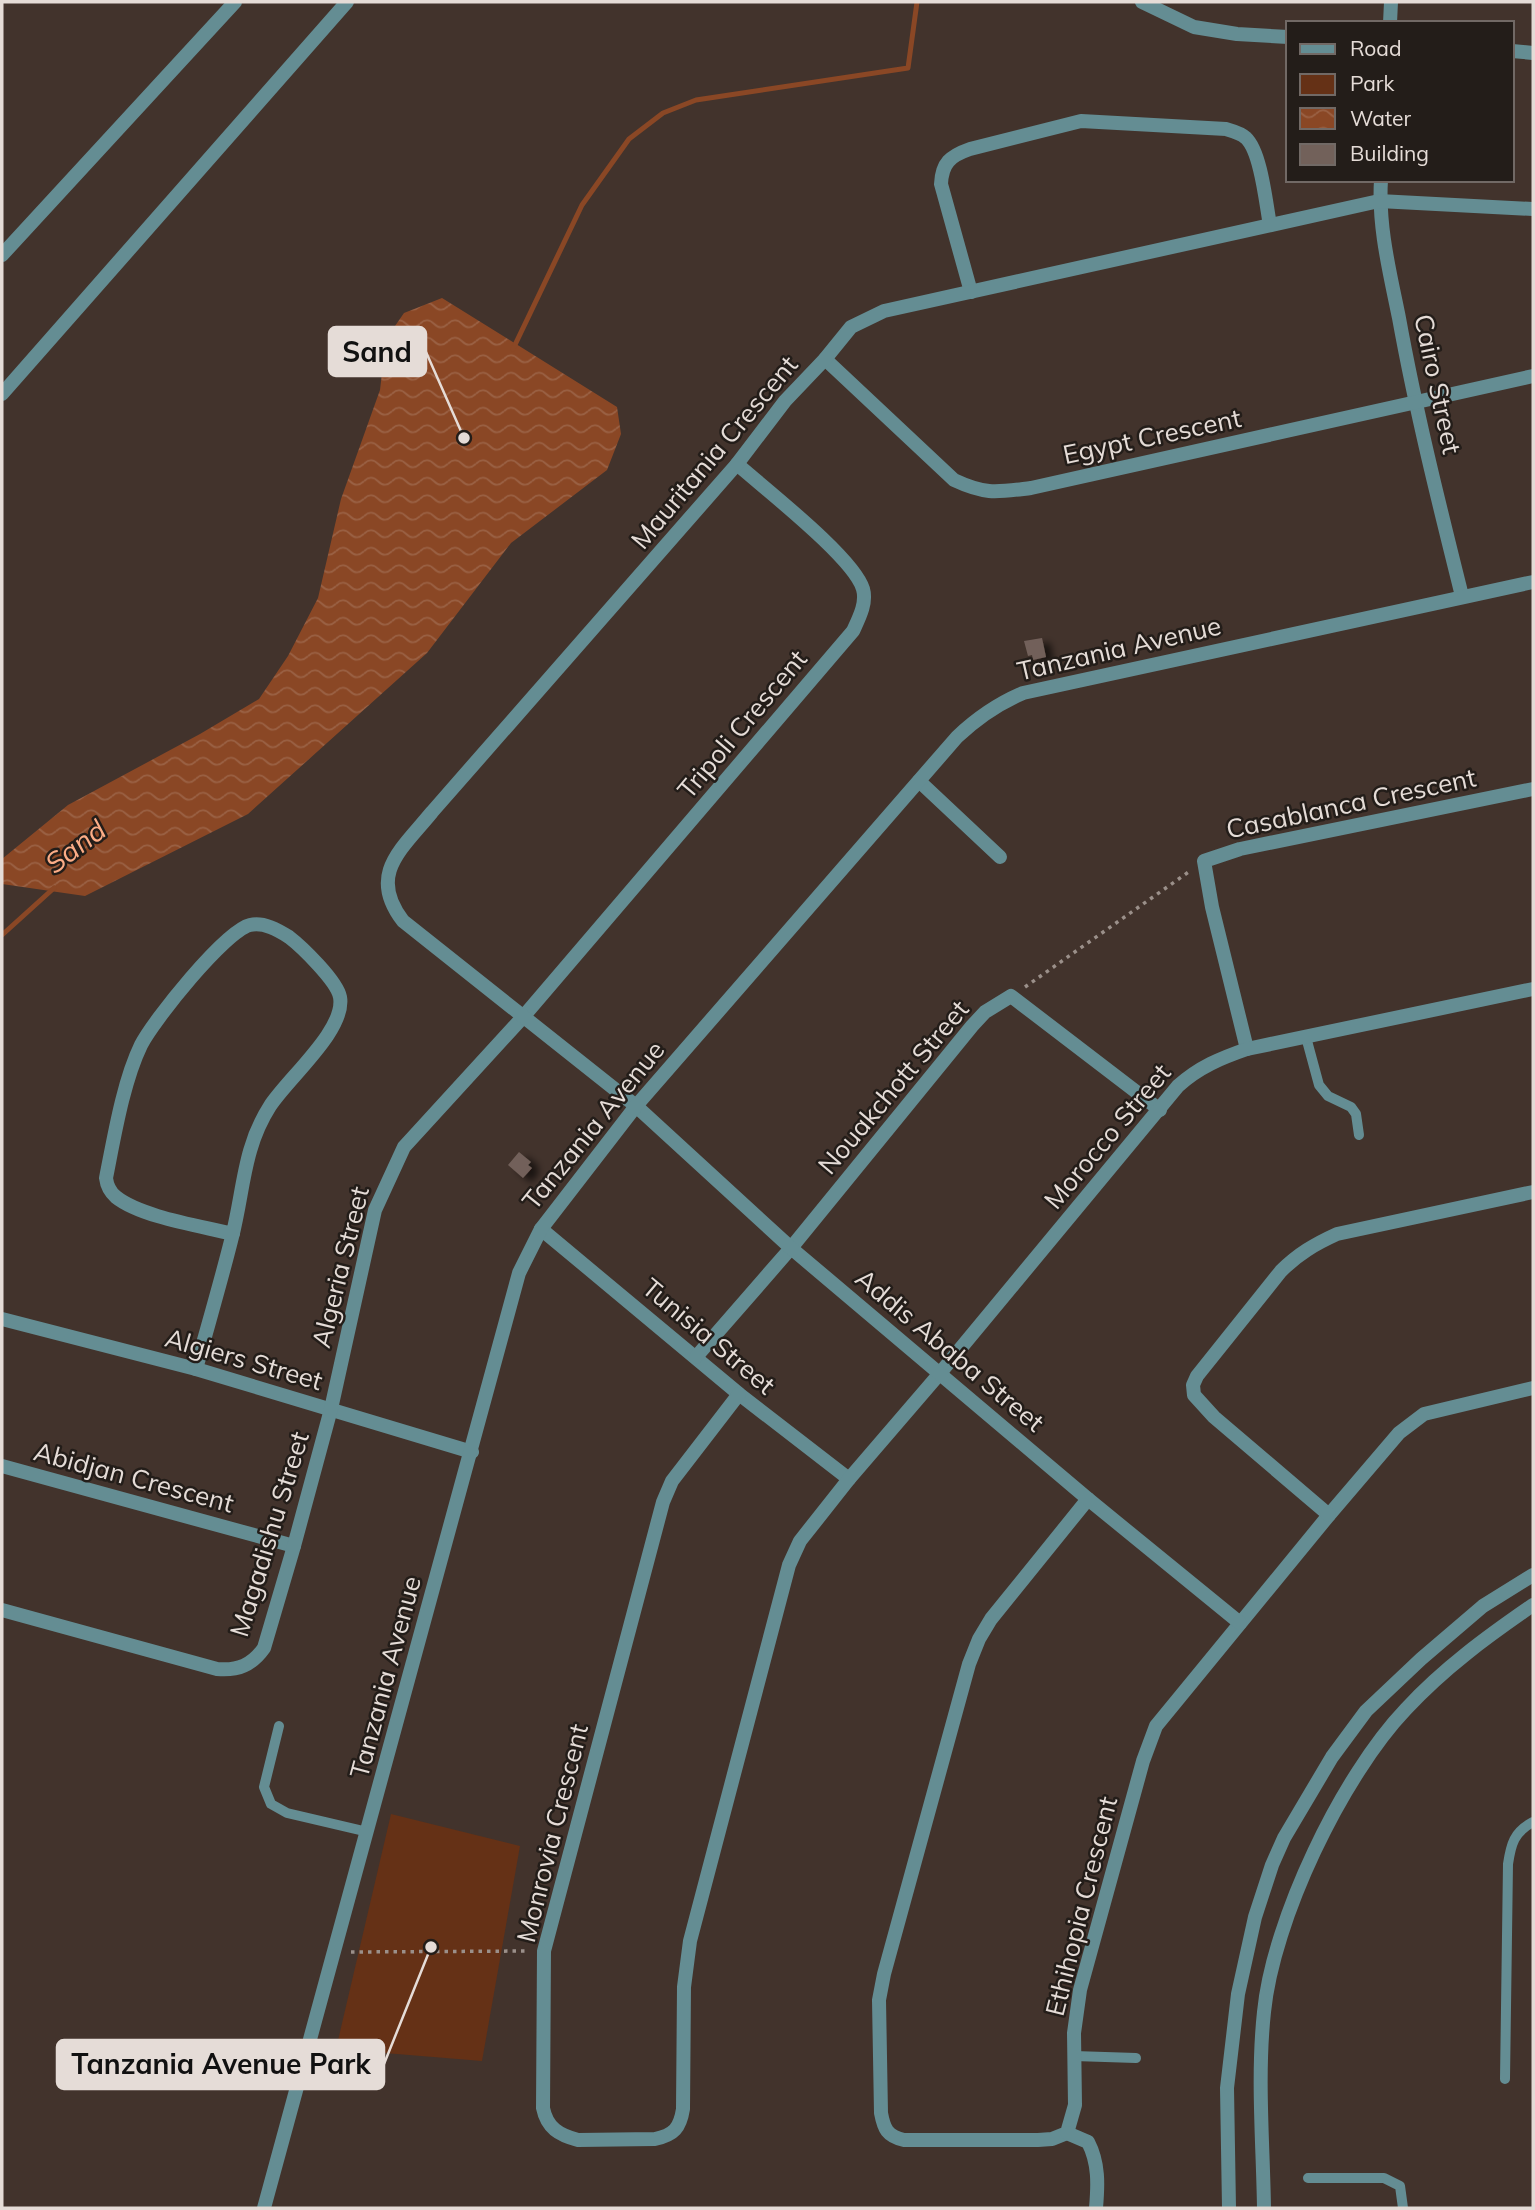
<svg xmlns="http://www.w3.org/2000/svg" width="1535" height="2210" font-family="Mulish,sans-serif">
<defs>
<pattern id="water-waves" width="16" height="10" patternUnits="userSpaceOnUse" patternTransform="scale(1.75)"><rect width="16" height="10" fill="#8a4725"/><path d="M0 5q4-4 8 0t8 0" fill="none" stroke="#9a6144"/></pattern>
<filter id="shadow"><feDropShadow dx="8" dy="4.5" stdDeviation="3.5" flood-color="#0009"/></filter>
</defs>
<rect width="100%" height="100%" fill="#42332c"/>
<polygon fill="#653116" points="391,1814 520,1846 482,2061 336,2049"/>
<polygon fill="url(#water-waves)" points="442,298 617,407 621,434 607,470 511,543 427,653 248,814 85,896 2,884 2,859 68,805 200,734 259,699 288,656 318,598 341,499 380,390 386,339 404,313"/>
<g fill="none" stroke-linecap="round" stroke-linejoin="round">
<g stroke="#8a4725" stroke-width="5">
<polyline points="513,349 582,205 629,139 663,113 696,100 908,68 917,2"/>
<polyline points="2,935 54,888"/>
</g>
</g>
<g fill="#72615a" filter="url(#shadow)">
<polygon points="1042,638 1046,657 1033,660 1032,655 1028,656 1024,641"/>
<polygon points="519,1152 531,1162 528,1165 532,1168 523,1178 508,1165"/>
</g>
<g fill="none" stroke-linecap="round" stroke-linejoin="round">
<g stroke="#9b908a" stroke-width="3.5" stroke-dasharray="3.5 5" stroke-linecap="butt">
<polyline points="1025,987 1190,871"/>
<polyline points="351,1952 529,1951"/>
</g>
<g stroke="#648d93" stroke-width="10">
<polyline points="1306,1037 1319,1085 1328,1096 1351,1107 1356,1114 1359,1135"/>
<polyline points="279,1726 264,1787 271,1804 287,1813 368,1832"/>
<polyline points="1074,2056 1136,2058"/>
<path d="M1505,2079l3,-215c3,-20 6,-32 25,-42"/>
<polyline points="1308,2178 1384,2178 1400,2186 1403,2208"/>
</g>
<g stroke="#648d93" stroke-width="14">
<polyline points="1142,2 1194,27 1237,34 1288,37"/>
<polyline points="1390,23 1391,2"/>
<polyline points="1512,51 1533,53"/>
<path d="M1381,180c-3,47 9,93 18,138 17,94 40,186 63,278"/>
<polyline points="2,255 235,2"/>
<path d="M971,292l-30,-108c1,-21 9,-28 29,-35l111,-28 145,8c7,2 15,4 20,9 15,14 20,66 24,87"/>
<path d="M825,359l129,121c32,15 43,12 77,8l502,-112"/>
<polyline points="2,394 347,2"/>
<polyline points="919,781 1000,857"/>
<polyline points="1247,1049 1212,907 1204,861 1240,849 1533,789"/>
<polyline points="541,1229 739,1394 849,1479"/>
<polyline points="2,1319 196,1369 472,1452"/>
<polyline points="696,1357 791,1248 972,1026 985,1012 1011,996 1160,1110"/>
<path d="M196,1369c12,-44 25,-88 36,-132 12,-47 11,-89 38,-131 18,-28 76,-76 70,-109 -3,-16 -38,-50 -51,-60 -11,-7 -25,-15 -39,-12 -25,6 -97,96 -109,120 -18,37 -27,93 -35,133 1,8 4,14 10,19 25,20 85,29 117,37"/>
<path d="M739,1394l-67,87 -9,21 -119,449 -1,157c4,20 16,27 35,32l77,-1c19,-4 25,-11 28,-30l1,-122 6,-46 99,-376 11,-24 49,-62 92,-107 237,-286c21,-19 43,-28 69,-37l286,-60"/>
<polyline points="2,1466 294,1546"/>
<path d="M1088,1499l-97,120 -12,20 -10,25 -85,310 -5,26 2,113c3,16 6,23 23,27h134l14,-1 15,-6 8,-28 -1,-72 6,-43 63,-229 13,-35 173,-211 70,-82 25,-19 109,-26"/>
<path d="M1329,1515l-115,-98 -20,-22 -1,-10 4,-9 84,-105c17,-17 34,-27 56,-37l196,-42"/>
<path d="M2,1610l215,59c21,2 35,-4 47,-21l30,-102 37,-137 44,-199 29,-63 119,-130 330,-386c6,-13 14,-28 10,-42 -9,-31 -98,-100 -126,-125"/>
<path d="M1240,1623l-152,-124 -297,-251 -155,-142 -233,-185c-36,-47 -1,-72 29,-109l305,-348 48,-63 40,-42 26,-32 33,-16 495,-110 154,8"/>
<path d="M1067,2133l21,9c11,21 10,43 8,66"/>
<path d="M264,2208l255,-935 22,-44 95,-123 321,-369c21,-20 40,-33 66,-44l510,-111"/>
</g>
<g stroke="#648d93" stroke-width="14">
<polyline points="1229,2208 1227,2088 1238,1994 1255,1917 1272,1865 1284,1838 1332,1757 1366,1711 1421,1659 1483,1606 1533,1575"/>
<path d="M1264,2208c-1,-65 -7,-131 0,-196 9,-92 78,-236 142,-303 38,-41 82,-73 127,-104"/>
</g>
</g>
<g text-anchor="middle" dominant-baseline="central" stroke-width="5" stroke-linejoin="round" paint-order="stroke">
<g font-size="26" fill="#e5dcd7" stroke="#231d19">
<text transform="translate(1438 384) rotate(78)">Cairo Street</text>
<text transform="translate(1152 436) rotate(-12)">Egypt Crescent</text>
<text transform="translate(714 452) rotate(-50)">Mauritania Crescent</text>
<text transform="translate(1119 648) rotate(-13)">Tanzania Avenue</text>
<text transform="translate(742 724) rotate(-50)">Tripoli Crescent</text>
<text transform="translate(1351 803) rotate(-12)">Casablanca Crescent</text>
<text transform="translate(893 1087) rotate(-50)">Nouakchott Street</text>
<text transform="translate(593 1125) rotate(-51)">Tanzania Avenue</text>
<text transform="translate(1107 1136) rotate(-50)">Morocco Street</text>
<text transform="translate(340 1267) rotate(-76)">Algeria Street</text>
<text transform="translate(709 1336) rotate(40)">Tunisia Street</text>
<text transform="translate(950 1350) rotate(40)">Addis Ababa Street</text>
<text transform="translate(244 1359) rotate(16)">Algiers Street</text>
<text transform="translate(134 1477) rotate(15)">Abidjan Crescent</text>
<text transform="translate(269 1534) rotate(-73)">Magadishu Street</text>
<text transform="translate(385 1677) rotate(-75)">Tanzania Avenue</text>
<text transform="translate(552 1833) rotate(-76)">Monrovia Crescent</text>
<text transform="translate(1081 1906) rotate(-76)">Ethihopia Crescent</text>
</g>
<g font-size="28" font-style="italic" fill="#fcad87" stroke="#231d19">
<text transform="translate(75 846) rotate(-37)">Sand</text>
</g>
</g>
<path fill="none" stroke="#e5dcd7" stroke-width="2.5" d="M464 438L426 352M431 1947L384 2064"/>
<g fill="#e5dcd7" stroke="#231d19" stroke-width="2.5">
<circle cx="464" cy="438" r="7"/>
<circle cx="431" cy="1947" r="7"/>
</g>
<g fill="#e5dcd7" stroke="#e5dcd7" stroke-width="2.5">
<rect x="329" y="327" width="97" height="49" rx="7"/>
<rect x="57" y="2040" width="327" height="49" rx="7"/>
</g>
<g font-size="28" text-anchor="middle" font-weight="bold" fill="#111">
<text x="377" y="362">Sand</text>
<text x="221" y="2074">Tanzania Avenue Park</text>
</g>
<rect width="1535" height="2210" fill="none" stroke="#e5dcd7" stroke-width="7"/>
<rect x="1286" y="21" width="228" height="161" fill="#231d19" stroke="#716965" stroke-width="2"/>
<rect x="1300" y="44" width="35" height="10" fill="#648d93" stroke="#716965" stroke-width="2"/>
<text x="1350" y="56" font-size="21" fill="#e5dcd7">Road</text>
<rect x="1300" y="74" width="35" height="21" fill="#653116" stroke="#716965" stroke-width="2"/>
<text x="1350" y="91" font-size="21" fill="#e5dcd7">Park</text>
<rect x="1300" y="108" width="35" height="21" fill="url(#water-waves)" stroke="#716965" stroke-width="2"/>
<text x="1350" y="126" font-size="21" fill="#e5dcd7">Water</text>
<rect x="1300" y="144" width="35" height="21" fill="#72615a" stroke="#716965" stroke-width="2"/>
<text x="1350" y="161" font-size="21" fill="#e5dcd7">Building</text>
</svg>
